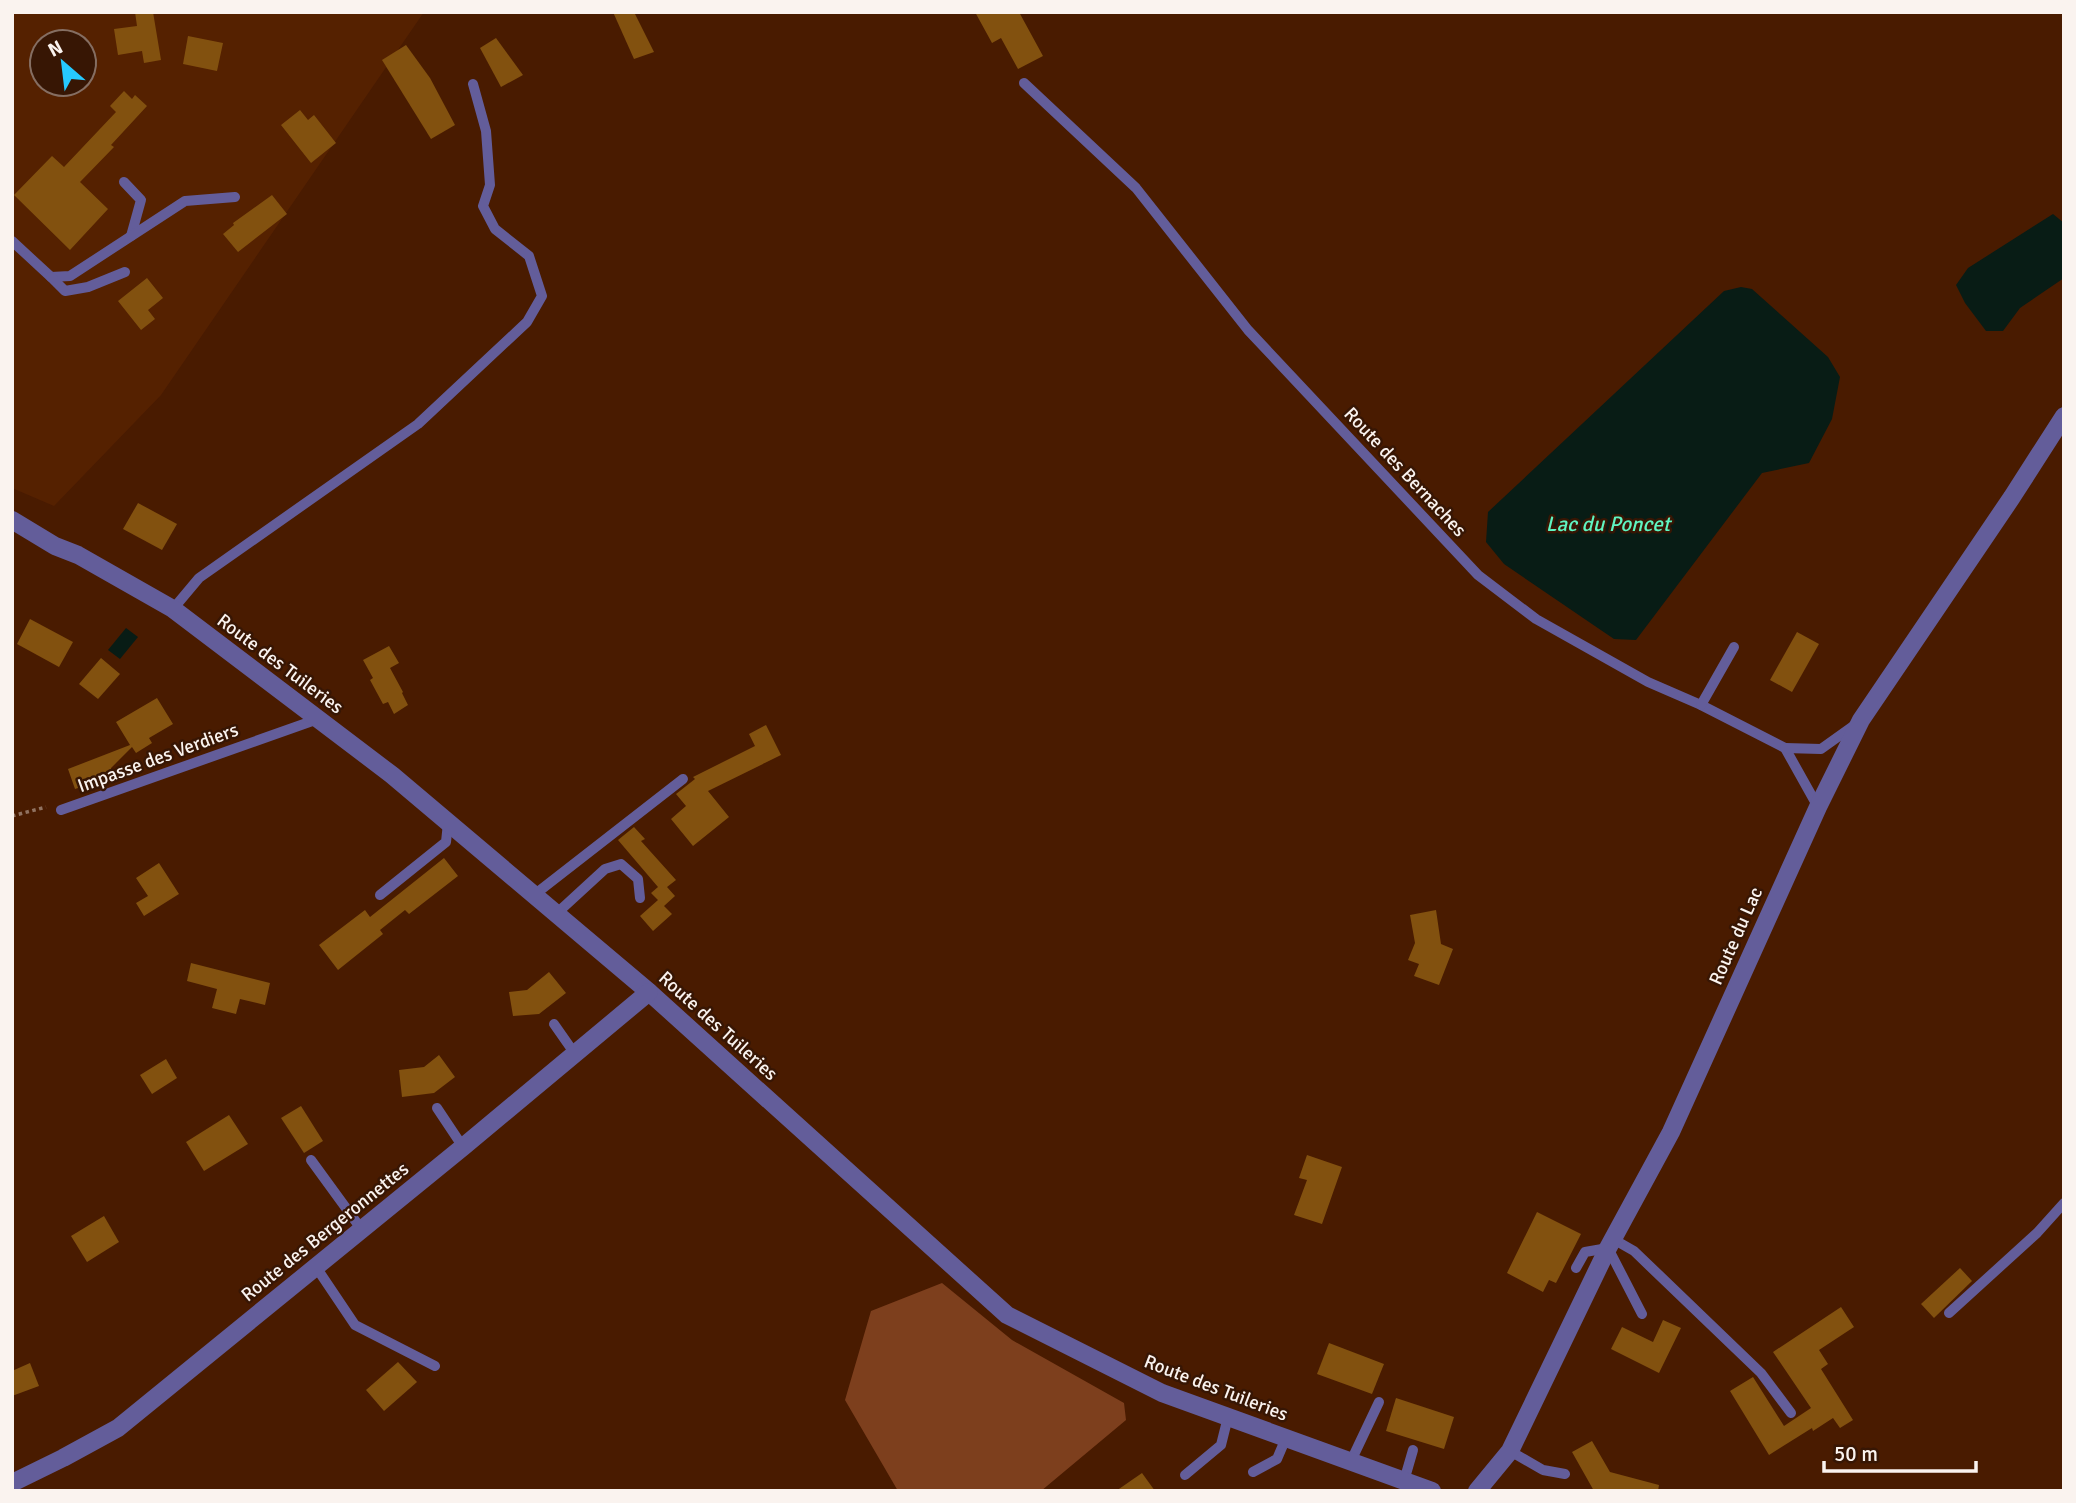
<svg xmlns="http://www.w3.org/2000/svg" width="2076" height="1503" font-family="Signika,sans-serif">
<rect width="100%" height="100%" fill="#491b00"/>
<path fill="#552100" fill-rule="evenodd" d="M12,12h412l-263,383 -107,111 -42,-18zM42,42h42v42h-42z"/>
<polygon fill="#7d3f1d" points="942,1283 1012,1340 1124,1403 1126,1420 1041,1491 898,1491 845,1400 871,1311"/>
<g fill="#081c15">
<polygon points="2053,214 2064,223 2064,278 2020,308 2003,331 1986,331 1965,303 1956,285 1968,268"/>
<polygon points="1741,287 1752,289 1828,357 1840,377 1832,419 1809,463 1762,473 1636,640 1614,639 1504,564 1486,542 1488,512 1724,291"/>
<polygon points="126,628 138,637 120,659 108,650"/>
</g>
<g fill="#82510f">
<polygon points="135,12 153,12 161,60 144,63 142,51 118,55 114,29 137,26"/>
<polygon points="613,12 634,12 654,52 634,59"/>
<polygon points="975,12 1019,12 1043,56 1018,69 1001,38 992,43"/>
<polygon points="188,36 223,43 217,71 183,64"/>
<polygon points="496,38 523,75 501,87 480,48"/>
<polygon points="406,45 430,78 455,125 431,139 382,60"/>
<polygon points="124,91 132,99 135,95 147,106 111,145 114,147 80,182 108,209 70,250 14,195 52,156 64,167 116,112 110,106"/>
<polygon points="300,110 308,120 314,115 336,143 311,163 281,125"/>
<polygon points="272,195 287,214 238,252 223,234 234,225 233,223"/>
<polygon points="147,278 163,298 148,310 155,319 141,330 118,301"/>
<polygon points="138,503 177,524 162,550 123,529"/>
<polygon points="30,619 73,642 59,667 17,644"/>
<polygon points="1797,632 1819,644 1792,692 1770,680"/>
<polygon points="389,646 399,663 390,668 403,692 402,693 408,705 394,714 388,702 383,704 370,680 373,678 363,660"/>
<polygon points="101,658 120,674 98,699 79,684"/>
<polygon points="157,698 173,724 149,738 152,743 136,753 132,747 111,768 112,777 75,789 68,769 130,745 116,722"/>
<polygon points="766,725 781,755 708,791 729,817 693,846 671,819 686,806 676,794 695,779 693,777 755,746 749,734"/>
<polygon points="634,827 645,839 641,841 676,880 667,887 675,896 664,906 672,914 653,931 640,916 658,900 651,893 658,887 618,840"/>
<polygon points="444,858 458,876 409,914 405,910 380,930 383,934 338,970 319,945 365,910 370,917"/>
<polygon points="159,863 179,894 144,916 136,903 148,896 136,878"/>
<polygon points="1436,910 1441,944 1453,949 1439,985 1414,976 1419,964 1408,960 1415,943 1410,915"/>
<polygon points="191,963 270,983 265,1005 240,999 236,1014 212,1008 217,989 187,981"/>
<polygon points="549,972 566,993 539,1014 513,1016 509,992 527,990"/>
<polygon points="439,1055 455,1077 434,1093 402,1097 399,1070 424,1067"/>
<polygon points="166,1059 177,1078 152,1094 140,1075"/>
<polygon points="301,1106 323,1141 304,1153 281,1118"/>
<polygon points="229,1115 248,1144 204,1171 186,1142"/>
<polygon points="1307,1155 1342,1167 1322,1224 1294,1215 1307,1180 1299,1178"/>
<polygon points="1537,1212 1581,1234 1556,1283 1549,1280 1543,1292 1507,1273"/>
<polygon points="104,1216 119,1242 87,1262 71,1236"/>
<polygon points="1960,1268 1972,1281 1934,1318 1921,1304"/>
<polygon points="1841,1307 1854,1327 1819,1350 1828,1364 1821,1369 1853,1420 1840,1428 1833,1418 1813,1431 1812,1428 1769,1455 1730,1391 1753,1377 1784,1426 1811,1408 1773,1352"/>
<polygon points="1663,1320 1681,1328 1659,1373 1611,1349 1622,1327 1653,1342"/>
<polygon points="1329,1343 1384,1364 1372,1394 1317,1374"/>
<polygon points="398,1362 417,1382 384,1411 366,1390"/>
<polygon points="30,1363 39,1386 12,1396 12,1371"/>
<polygon points="1396,1398 1454,1417 1444,1449 1386,1431"/>
<polygon points="1592,1441 1610,1472 1659,1485 1658,1491 1594,1491 1572,1452"/>
<polygon points="1142,1473 1155,1491 1116,1491"/>
</g>
<g fill="none" stroke-linecap="round" stroke-linejoin="round">
<polyline stroke="#907260" stroke-width="3.5" stroke-dasharray="3.5 3.5" stroke-linecap="butt" points="12,816 46,807"/>
<g stroke="#635d9a" stroke-width="10">
<polyline points="1024,83 1136,188 1248,330 1478,575 1536,619 1648,682 1701,705 1785,748 1818,807"/>
<polyline points="124,182 141,200 131,236"/>
<polyline points="12,241 51,277 70,276 185,201 235,197"/>
<polyline points="51,277 65,291 88,287 125,272"/>
<polyline points="173,609 199,578 418,424 527,322 542,296 529,256 495,229 483,206 490,185 486,131 473,84"/>
<polyline points="1701,705 1734,647"/>
<polyline points="1785,748 1821,749 1856,724"/>
<polyline points="61,810 318,719"/>
<polyline points="380,895 446,842 448,823"/>
<polyline points="534,895 683,779"/>
<polyline points="556,914 605,869 621,864 638,879 640,898"/>
<polyline points="554,1024 575,1054"/>
<polyline points="437,1108 463,1147"/>
<polyline points="311,1160 362,1230"/>
<polyline points="1613,1239 1634,1251 1761,1373 1791,1413"/>
<polyline points="316,1267 355,1325 435,1366"/>
<polyline points="1576,1268 1585,1252 1608,1248 1642,1314"/>
<polyline points="1949,1313 2037,1233 2064,1203"/>
<polyline points="1510,1451 1543,1470 1565,1474"/>
<polyline points="1351,1461 1379,1402"/>
<polyline points="1253,1472 1277,1459 1286,1438"/>
<polyline points="1185,1475 1221,1445 1228,1417"/>
<polyline points="1404,1481 1413,1450"/>
</g>
<g stroke="#635d9a" stroke-width="18">
<polyline points="12,520 55,546 78,555 173,609 392,775 649,992 1007,1315 1162,1393 1432,1491"/>
<polyline points="12,1483 63,1458 118,1428 463,1147 649,992"/>
<polyline points="1477,1491 1510,1451 1608,1248 1671,1132 1818,807 1861,720 2012,497 2064,416"/>
</g>
</g>
<g text-anchor="middle" dominant-baseline="central" stroke-width="5" stroke-linejoin="round" paint-order="stroke">
<g font-size="19" fill="#faf3ef" stroke="#371604">
<text transform="translate(1405 472) rotate(47)">Route des Bernaches</text>
<text transform="translate(280 664) rotate(37)">Route des Tuileries</text>
<text transform="translate(158 758) rotate(-20)">Impasse des Verdiers</text>
<text transform="translate(1736 936) rotate(-66)">Route du Lac</text>
<text transform="translate(718 1026) rotate(42)">Route des Tuileries</text>
<text transform="translate(325 1232) rotate(-39)">Route des Bergeronnettes</text>
<text transform="translate(1216 1388) rotate(21)">Route des Tuileries</text>
</g>
<g font-size="21" font-style="italic" fill="#5ff5c2" stroke="#371604">
<text x="1608" y="524">Lac du Poncet</text>
</g>
</g>
<rect width="2076" height="1503" fill="none" stroke="#faf3ef" stroke-width="28"/>
<g transform="translate(63 63) rotate(332)"><circle r="33" fill="#371604" stroke="#856e62" stroke-width="2"/>
<path d="M0-5L12 26L0 18L-12 26Z" fill="#26c9fe"/>
<text y="-10" font-size="19" font-weight="bold" text-anchor="middle" fill="#faf3ef">N</text>
</g>
<path d="M1824 1461v10h152v-10" fill="none" stroke="#faf3ef" stroke-width="3.5"/>
<text x="1834" y="1461" font-size="21" fill="#faf3ef" stroke="#371604" stroke-width="5" paint-order="stroke">50 m</text>
</svg>
